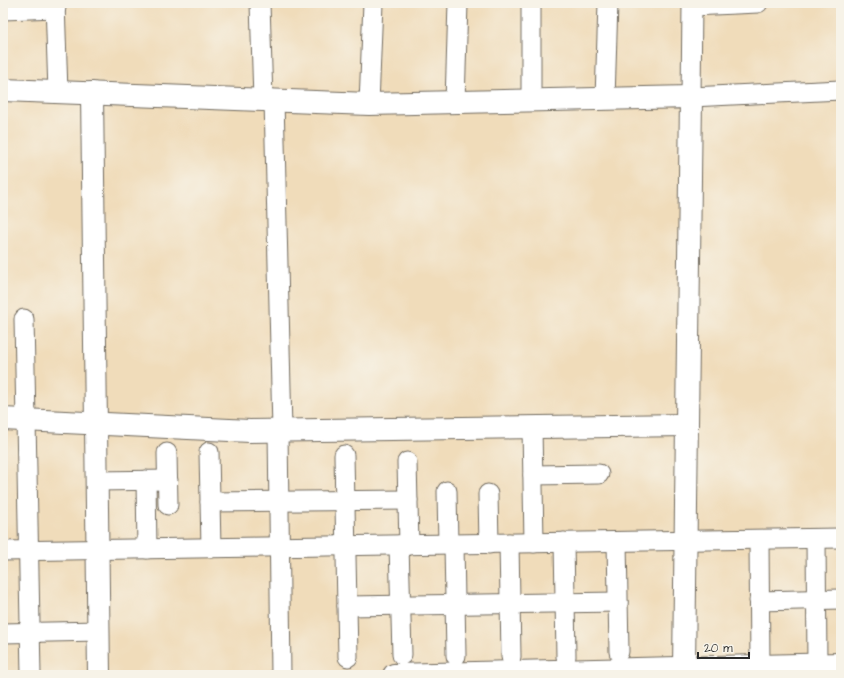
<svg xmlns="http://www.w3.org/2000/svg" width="844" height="678" font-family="'Architects Daughter',sans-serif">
<rect width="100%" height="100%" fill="#f7f3e8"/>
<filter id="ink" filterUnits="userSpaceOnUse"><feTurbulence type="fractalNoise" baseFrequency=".025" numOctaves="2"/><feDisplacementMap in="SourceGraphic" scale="8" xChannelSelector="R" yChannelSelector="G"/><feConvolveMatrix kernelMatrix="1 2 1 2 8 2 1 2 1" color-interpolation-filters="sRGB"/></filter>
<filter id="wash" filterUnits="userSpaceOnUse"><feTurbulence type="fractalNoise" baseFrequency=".012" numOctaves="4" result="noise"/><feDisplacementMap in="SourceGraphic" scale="16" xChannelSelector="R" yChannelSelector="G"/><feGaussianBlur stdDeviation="0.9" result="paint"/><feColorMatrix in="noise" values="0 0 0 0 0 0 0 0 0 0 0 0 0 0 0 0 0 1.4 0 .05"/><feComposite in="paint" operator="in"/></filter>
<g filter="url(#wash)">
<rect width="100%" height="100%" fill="#f0dcba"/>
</g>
<g filter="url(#ink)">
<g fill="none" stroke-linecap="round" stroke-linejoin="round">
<g stroke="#70695d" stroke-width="21">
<g id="minor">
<polyline points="55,3 58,92"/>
<polyline points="260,3 263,100"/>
<polyline points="692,3 691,97 841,90"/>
<polyline points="692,6 758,3"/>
<polyline points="3,10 56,8"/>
<polyline points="605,99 608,3"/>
<polyline points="274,100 282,430"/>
<polyline points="531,101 531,3"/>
<polyline points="455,102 458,3"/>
<polyline points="369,104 373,3"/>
<polyline points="24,319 31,675"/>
<polyline points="532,427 534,543"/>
<polyline points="278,430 281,675"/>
<polyline points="209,452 211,548"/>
<polyline points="167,453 168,505"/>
<polyline points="344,455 348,657"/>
<polyline points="407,462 409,545"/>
<polyline points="533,475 599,474"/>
<polyline points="146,480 147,549"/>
<polyline points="97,481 168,480"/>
<polyline points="447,491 448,544"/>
<polyline points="488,494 489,544"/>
<polyline points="210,502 408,500"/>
<polyline points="816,539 817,665"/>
<polyline points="759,540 760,666"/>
<polyline points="564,542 566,657"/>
<polyline points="617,542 619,652"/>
<polyline points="509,543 511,657"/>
<polyline points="454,544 456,656"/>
<polyline points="399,545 402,655"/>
<polyline points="3,551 841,538"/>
<polyline points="759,601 841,599"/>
<polyline points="347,606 618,602"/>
<polyline points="3,633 99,631"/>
</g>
</g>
<g stroke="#70695d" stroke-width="24">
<g id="tertiary">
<polyline points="3,90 369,104 691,97 684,668"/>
<polyline points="92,93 99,675"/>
<polyline points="3,419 250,431 687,425"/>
<polyline points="394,675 841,664"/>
</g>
</g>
<use href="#minor" stroke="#fff" stroke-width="19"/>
<use href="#tertiary" stroke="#fff" stroke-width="22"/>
</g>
</g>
<rect width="844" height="678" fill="none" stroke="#f7f3e8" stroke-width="16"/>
<path d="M698 652v6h51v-6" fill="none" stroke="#2b2b2b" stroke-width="2"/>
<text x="704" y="652" font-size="12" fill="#2b2b2b" stroke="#f7f3e8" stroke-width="3" paint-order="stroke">20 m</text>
</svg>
